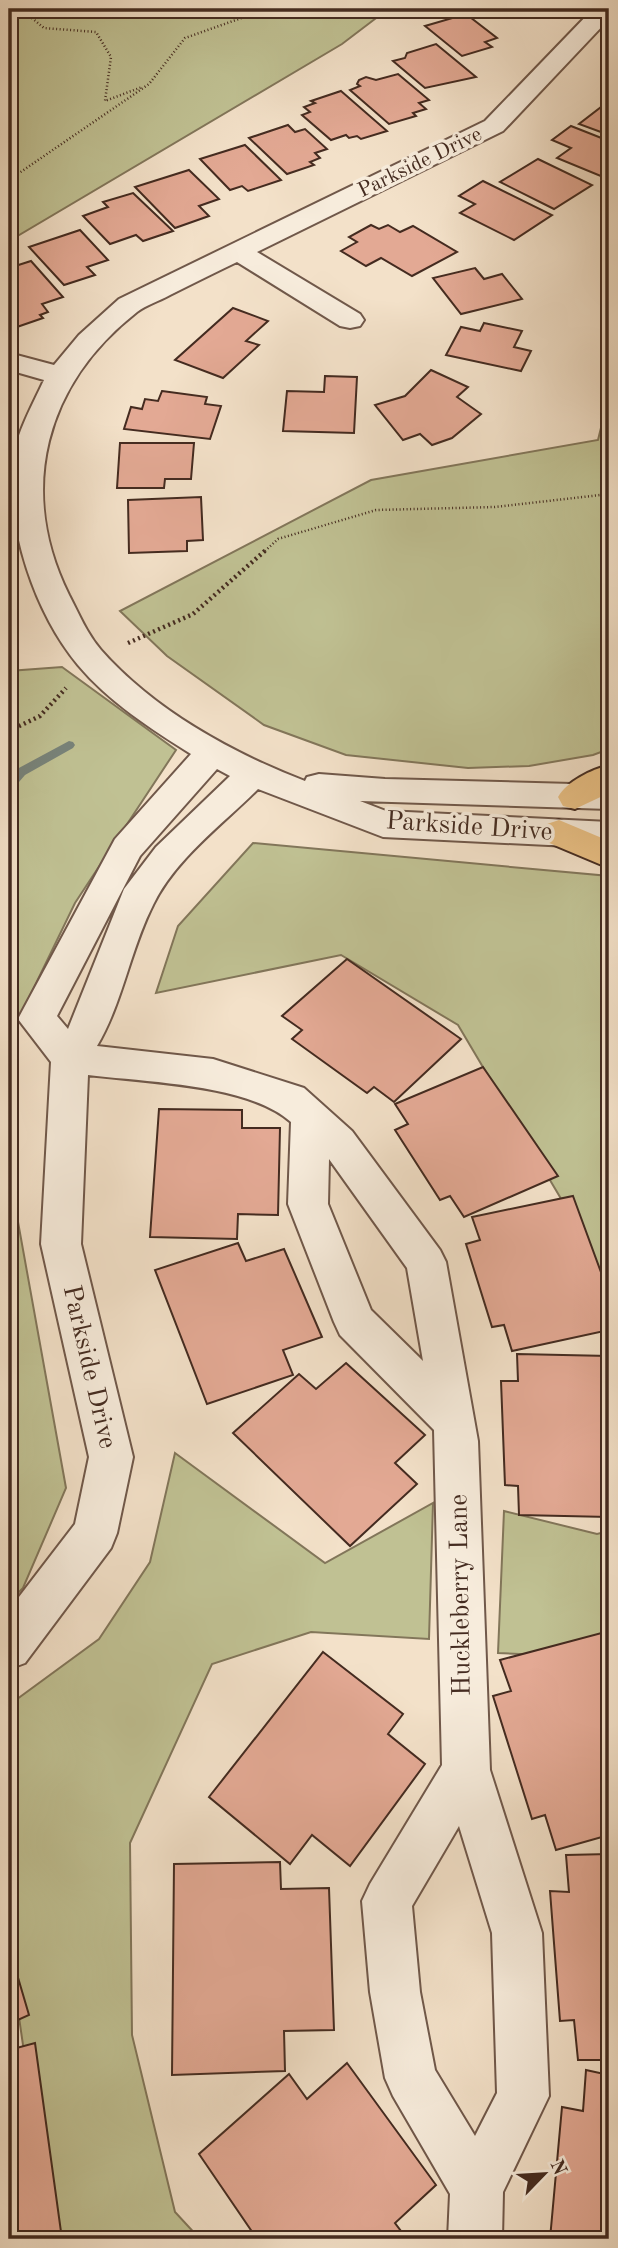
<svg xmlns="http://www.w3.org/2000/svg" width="618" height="2248" font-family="'Old Standard TT',serif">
<rect width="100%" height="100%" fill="#f3e1c9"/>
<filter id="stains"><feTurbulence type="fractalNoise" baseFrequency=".00286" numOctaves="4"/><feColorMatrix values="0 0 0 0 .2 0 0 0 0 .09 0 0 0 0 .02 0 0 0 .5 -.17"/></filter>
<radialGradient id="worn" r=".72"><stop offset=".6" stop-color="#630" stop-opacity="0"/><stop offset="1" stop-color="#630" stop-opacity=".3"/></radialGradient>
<g fill="#c0c193" stroke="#82765a" stroke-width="2">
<polygon points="9,9 388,9 342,44 9,241"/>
<polygon points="609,395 609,749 593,755 529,766 468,768 346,755 264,725 167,656 120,611 371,480 598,440"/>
<polygon points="62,667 176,750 75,903 9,1039 9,671"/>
<polygon points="253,843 609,876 609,1289 560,1197 458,1025 341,955 156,993 178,926"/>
<polygon points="9,1172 66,1488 23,1588 9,1602"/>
<polygon points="175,1453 325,1563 433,1503 429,1639 311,1632 212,1664 130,1843 132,2035 175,2212 200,2239 51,2239 9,1948 9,1705 99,1639 150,1562"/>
<polygon points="504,1511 597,1534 609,1531 609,1658 498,1653"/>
</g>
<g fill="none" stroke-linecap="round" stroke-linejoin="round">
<polygon fill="#78837a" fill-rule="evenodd" points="69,741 73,742 75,745 73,748 25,775 13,789 9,790 9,778 17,769"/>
</g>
<g fill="#e3a994" stroke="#442b20" stroke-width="2">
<polygon points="477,9 537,9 538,10 512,18 504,11 487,17"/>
<polygon points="466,14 497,38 485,42 492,47 462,56 425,26"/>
<polygon points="436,44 476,77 425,88 393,61 405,58 407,53"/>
<polygon points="398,74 429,100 419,103 426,109 413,113 416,116 389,124 350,90 360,86 357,84 359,80 366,77 376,80"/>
<polygon points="341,91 387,131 361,139 357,136 349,138 346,135 331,140 302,115 310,112 304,107 315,103 311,101"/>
<polygon points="605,104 609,106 609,135 579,124"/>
<polygon points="288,125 295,132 305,129 327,149 315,153 320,158 310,162 314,165 287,174 249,138"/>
<polygon points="571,126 609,141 608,179 557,158 571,148 552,140"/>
<polygon points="245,145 281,180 248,191 242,186 230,190 200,159"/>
<polygon points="538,159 592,185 554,209 500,182"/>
<polygon points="189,170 219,199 199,206 209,216 175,228 135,187"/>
<polygon points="483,181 552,215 514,240 460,213 475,204 459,196"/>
<polygon points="133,193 173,231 143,241 136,235 110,244 83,216 108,207 103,202"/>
<polygon points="371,225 379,229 388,225 400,232 413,226 457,252 412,276 381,258 366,266 341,251 357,242 349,237"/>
<polygon points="80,230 108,260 87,267 95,275 64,285 29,247"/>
<polygon points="31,261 63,297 42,304 48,312 40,315 43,318 14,328 9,322 9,268"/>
<polygon points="475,268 484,279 502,274 522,299 461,314 433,278"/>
<polygon points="233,308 268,321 246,341 259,345 223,378 175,360"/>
<polygon points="484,323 522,331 514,347 531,351 521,371 446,355 461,327 480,331"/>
<polygon points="431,370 468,387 457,397 481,414 452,438 432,445 420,434 403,440 375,405 405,396"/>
<polygon points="325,376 357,377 354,433 283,431 287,391 324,392"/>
<polygon points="162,391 207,397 205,404 221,406 210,439 124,429 131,407 142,409 145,399 158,401"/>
<polygon points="120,443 194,443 191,479 165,479 164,488 117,488"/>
<polygon points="201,497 203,540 187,541 187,551 129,553 128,500"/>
<polygon points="347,959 461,1039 394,1102 374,1087 367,1093 292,1039 302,1030 282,1016"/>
<polygon points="483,1067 558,1176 464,1217 450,1196 440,1200 395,1130 408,1124 395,1104"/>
<polygon points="159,1109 242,1110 242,1128 280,1128 278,1215 238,1214 237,1239 150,1237"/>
<polygon points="573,1196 609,1294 609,1330 512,1351 504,1325 492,1327 466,1244 480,1240 472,1217"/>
<polygon points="238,1243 246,1261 284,1249 322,1337 283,1350 293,1375 207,1404 155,1270"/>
<polygon points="517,1354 609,1356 609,1517 519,1515 518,1486 505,1485 501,1381 518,1381"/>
<polygon points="346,1363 425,1435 395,1463 417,1484 350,1546 233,1433 299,1374 316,1389"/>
<polygon points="609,1631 609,1835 556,1850 545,1815 532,1819 493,1696 511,1691 500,1660"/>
<polygon points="323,1652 403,1714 388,1734 425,1764 350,1866 312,1835 290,1864 209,1797"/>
<polygon points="609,1854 609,2060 578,2060 574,2020 560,2021 550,1891 569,1892 566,1855"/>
<polygon points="280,1862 281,1889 329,1888 334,2030 284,2031 285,2071 172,2075 174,1864"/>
<polygon points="9,1947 29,2015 9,2024"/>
<polygon points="35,2043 62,2239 9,2239 9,2050"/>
<polygon points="347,2063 436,2185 395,2223 407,2239 257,2239 199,2154 289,2074 307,2099"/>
<polygon points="586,2070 609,2075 609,2239 550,2239 562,2107 583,2111"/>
</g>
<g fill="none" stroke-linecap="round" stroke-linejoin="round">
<g stroke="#70584a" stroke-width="4">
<path id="minor" d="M593,9h16v10l-106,112 -246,121 103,62 4,6 -4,6 -10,2 -10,-2 -103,-64c-23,11 -45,22 -67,33 -11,6 -24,10 -33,17 -92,72 -120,178 -68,283 10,19 18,39 32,55 53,60 131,103 204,131l2,-4 12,-3 66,5 224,6v24l-249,-8 26,10 223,11v26l-226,-11 -125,-48c-35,35 -83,70 -105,116 -23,45 -30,97 -56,141l116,13 91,29 48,43 88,119 6,12 32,179 12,329 52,163 7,163 -46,96 -1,47h-54l2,-45 -57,-98 -8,-18 -15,-86 -8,-91 8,-17 72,-119 -8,-335 -94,-95 -6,-13 -46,-118 3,-82c-42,-38 -147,-40 -203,-47l-7,169 52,213 -16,76 -6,15 -86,115 -16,6v-59l66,-86 14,-67 -48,-213 10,-182 -33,-43 97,-180 76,-85c-40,-25 -82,-52 -113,-89 -43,-52 -72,-137 -65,-205 3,-26 20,-56 31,-80l-35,-10v-17l45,12 25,-30 40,-36 366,-178zM217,769l13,7 -74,71 -32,42 -56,140 -11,-13 83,-160zM329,1159l78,109 16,93 -52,-51 -43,-106zM459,1826l33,107 5,160 -22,43 -40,-66 -15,-78 -8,-86z"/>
</g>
<g stroke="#442b20" stroke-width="4">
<g id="major">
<path d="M609,765v28l-34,16 -12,-3 -5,-9c9,-16 33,-27 51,-32z"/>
<polygon points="559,820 609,841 609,868 547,842 542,833 547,824"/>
</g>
</g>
<g stroke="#442b20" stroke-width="2.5" stroke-dasharray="1 2.5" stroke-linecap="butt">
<polyline points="21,9 44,28 96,32 111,57 105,101 142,87"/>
<polyline points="9,180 149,84 185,38 267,9"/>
<polyline points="265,551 278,539 376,510 495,507 609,494"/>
</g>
<g stroke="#442b20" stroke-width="4.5" stroke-dasharray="2 3.5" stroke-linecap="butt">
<polyline points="128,643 193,614 267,549"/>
<polyline points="9,731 40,716 66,688"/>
</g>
<use href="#minor" fill="#f7ecdc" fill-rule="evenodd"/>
<use href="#major" fill="#eac084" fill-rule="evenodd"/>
</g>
<g text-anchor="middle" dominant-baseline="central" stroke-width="7" stroke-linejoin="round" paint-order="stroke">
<g font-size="21" fill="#442b20" stroke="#f7ecdc">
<text transform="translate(420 163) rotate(-26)">Parkside Drive</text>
</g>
<g font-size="26" fill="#442b20" stroke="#f7ecdc">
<text transform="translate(469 827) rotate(4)">Parkside Drive</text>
<text transform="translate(89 1367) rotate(77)">Parkside Drive</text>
<text transform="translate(461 1595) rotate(-91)">Huckleberry Lane</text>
</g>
</g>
<rect width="618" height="2248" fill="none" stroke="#f3e1c9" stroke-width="35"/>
<rect x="10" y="10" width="597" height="2227" fill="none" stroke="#442b20" stroke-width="3.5"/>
<rect x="18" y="18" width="583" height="2213" fill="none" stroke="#442b20" stroke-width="2"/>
<g transform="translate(544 2174) rotate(65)" stroke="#f7ecdc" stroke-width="5" paint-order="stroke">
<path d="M0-5L12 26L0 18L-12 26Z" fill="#442b20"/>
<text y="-10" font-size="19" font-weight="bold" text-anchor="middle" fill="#442b20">N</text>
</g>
<rect width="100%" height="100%" filter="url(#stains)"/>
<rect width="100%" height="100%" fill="url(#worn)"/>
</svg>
